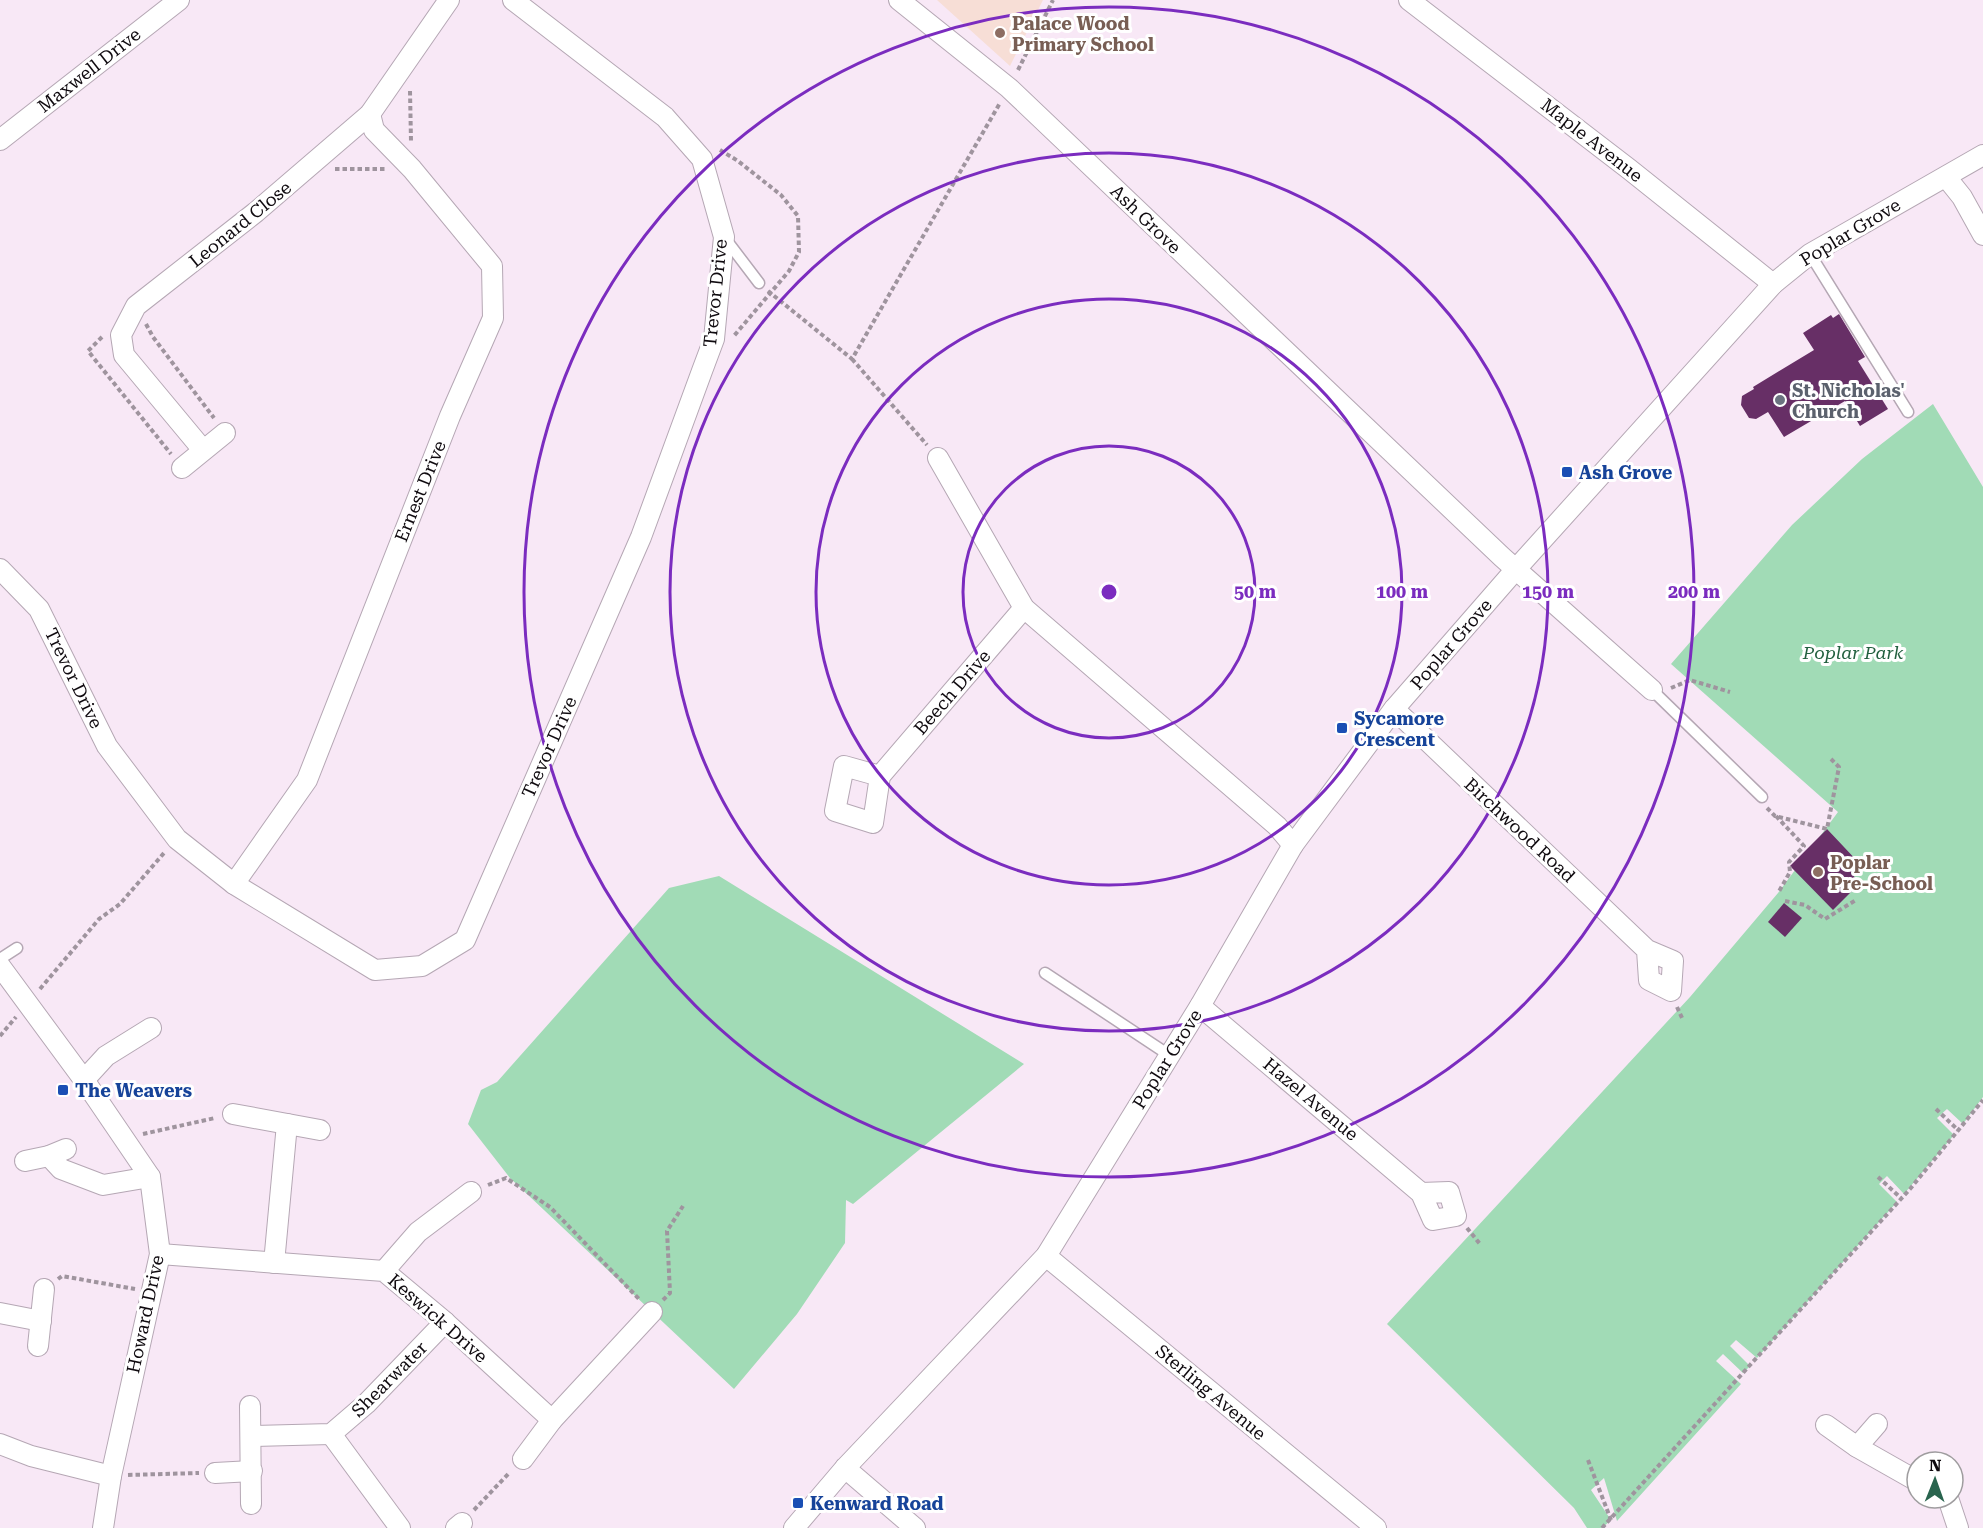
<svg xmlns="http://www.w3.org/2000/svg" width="1983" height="1528" font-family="'Roboto Serif',serif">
<rect width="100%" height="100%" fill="#f8e8f6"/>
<polygon fill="#f7ded6" points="937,0 1043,0 1010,66"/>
<g fill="#a1dbb6">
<polygon points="1933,404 1983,487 1983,1097 1963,1124 1947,1109 1937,1118 1954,1135 1904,1194 1887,1176 1879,1184 1897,1202 1757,1358 1736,1340 1730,1346 1750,1366 1743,1373 1723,1354 1716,1361 1741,1384 1617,1521 1604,1478 1591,1490 1611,1520 1602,1528 1587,1528 1574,1508 1387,1324 1690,997 1778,893 1838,812 1671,664 1792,525 1862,459"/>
<polygon points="719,876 1024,1064 853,1204 846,1200 845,1243 797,1314 734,1389 510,1178 468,1124 481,1090 497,1082 669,888"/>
</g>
<g fill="#672f66">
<polygon points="1839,314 1865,357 1858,361 1888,409 1860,426 1845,401 1784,437 1768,412 1756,419 1749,418 1741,405 1742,396 1754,389 1753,387 1814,350 1803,333 1831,315 1833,318"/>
<polygon points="1827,829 1860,864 1851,873 1860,883 1833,910 1790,866"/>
<polygon points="1784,903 1802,918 1785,937 1768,922"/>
</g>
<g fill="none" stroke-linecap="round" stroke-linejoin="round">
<g stroke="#b5a7b4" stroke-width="13">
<g id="service">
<polyline points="724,237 759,283"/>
<polyline points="1810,254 1908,412"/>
<polyline points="1652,690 1762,797"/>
<polyline points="0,959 17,948"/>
<polyline points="1045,973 1169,1055"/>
</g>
</g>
<g stroke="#b5a7b4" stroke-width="22">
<g id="minor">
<polyline points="899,0 1009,88 1502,557 1652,690"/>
<polyline points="1409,0 1629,169 1773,284"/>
<polyline points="0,140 179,0"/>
<polyline points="1946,177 1962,197 1983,235"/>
<polyline points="203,450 124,355 121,335 136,306 256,212 370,114 449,0"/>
<polyline points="938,458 1024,608 1277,826 1293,845"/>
<polyline points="182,468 225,433"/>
<polyline points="0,569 39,609 107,746 177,839 234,884 375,970 422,966 465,940 641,537 702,371 714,339 724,237 702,159 665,117 513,0"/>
<polyline points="1394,709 1647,950 1673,961 1671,991 1649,980 1647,950"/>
<polyline points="880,776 844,766 835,811 873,823 880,776 1024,608"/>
<polyline points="234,884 307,780 450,416 493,318 492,266 412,169 374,130 370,114"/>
<polyline points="0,966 84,1080 150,1177 160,1254 111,1476 103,1528"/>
<polyline points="1200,1006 1421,1193 1433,1220 1456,1216 1449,1192 1421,1193"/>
<polyline points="84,1080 106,1056 151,1028"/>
<polyline points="233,1114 320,1130"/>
<polyline points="49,1156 61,1169 103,1185 150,1177"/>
<polyline points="25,1161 49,1156 66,1149"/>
<polyline points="160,1254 384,1271 445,1322 552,1420"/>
<polyline points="1046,1256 1376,1528"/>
<polyline points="274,1263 287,1124"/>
<polyline points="384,1271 418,1232 471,1192"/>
<polyline points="0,1313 41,1321"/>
<polyline points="38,1346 44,1289"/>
<polyline points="250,1406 251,1504"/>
<polyline points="1826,1425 1857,1447 1917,1481"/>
<polyline points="331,1434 400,1528"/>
<polyline points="252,1436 331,1434 366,1404 445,1322"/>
<polyline points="0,1444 31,1456 111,1476"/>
<polyline points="1857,1447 1877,1424"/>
<polyline points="523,1459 552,1420 652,1312"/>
<polyline points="845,1468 915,1528"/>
<polyline points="215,1473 252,1471"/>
<polyline points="1948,1498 1958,1528"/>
<polyline points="456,1528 462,1523"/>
<polyline points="794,1528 845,1468 1046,1256 1200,1006 1293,845 1394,709 1516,569 1773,284 1810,254 1983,155"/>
</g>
</g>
<g stroke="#9f949e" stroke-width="4" stroke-dasharray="4.5 3" stroke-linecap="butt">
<polyline points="1018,70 1053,0"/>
<polyline points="410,91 411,141"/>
<polyline points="720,150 738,161 781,195 798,216 799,252 789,271 733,337"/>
<polyline points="335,169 385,169"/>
<polyline points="768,291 852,359 1000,103"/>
<polyline points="146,324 153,337 214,418"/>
<polyline points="102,337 88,351 171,454"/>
<polyline points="852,359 927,445"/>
<polyline points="1671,688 1690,680 1730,692"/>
<polyline points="1767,808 1775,816 1827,829 1839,767 1831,759"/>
<polyline points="1776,816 1804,846 1789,862 1790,872 1778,893"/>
<polyline points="1785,901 1805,905 1825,919 1856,900"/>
<polyline points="40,989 99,919 120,904 164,853"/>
<polyline points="1677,1007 1683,1020"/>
<polyline points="0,1036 16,1017"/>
<polyline points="1936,1109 1958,1130"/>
<polyline points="143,1134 215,1118"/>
<polyline points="1878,1177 1901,1198"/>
<polyline points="488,1185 506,1178 550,1207 639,1299"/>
<polyline points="1467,1228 1480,1244"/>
<polyline points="58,1279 62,1276 135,1289"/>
<polyline points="663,1300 670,1293 667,1231 683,1206"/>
<polyline points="1588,1460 1611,1520"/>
<polyline points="128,1475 199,1473"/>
<polyline points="474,1510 510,1472"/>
<polyline points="1602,1528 1910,1189 1983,1100"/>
</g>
<use href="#service" stroke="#fff" stroke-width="10"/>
<use href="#minor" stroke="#fff" stroke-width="20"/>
</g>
<g fill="none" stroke="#7b2cbf" stroke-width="3">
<circle cx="1109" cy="592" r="146"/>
<circle cx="1109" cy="592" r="293"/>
<circle cx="1109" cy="592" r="439"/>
<circle cx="1109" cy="592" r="585"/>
</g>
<g fill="#8d6e63" stroke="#fff" stroke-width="2">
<circle cx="1000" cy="33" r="6"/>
<circle cx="1818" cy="872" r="6"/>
</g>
<circle fill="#6b7280" stroke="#fff" stroke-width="2" cx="1780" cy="400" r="6"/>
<g fill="#1a4fb4" stroke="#fff" stroke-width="2">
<rect x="1561" y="466" width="12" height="12" rx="3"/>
<rect x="1336" y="722" width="12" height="12" rx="3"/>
<rect x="57" y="1084" width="12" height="12" rx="3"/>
<rect x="792" y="1497" width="12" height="12" rx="3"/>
</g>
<g text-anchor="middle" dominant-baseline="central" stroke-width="6" stroke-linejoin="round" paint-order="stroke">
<g font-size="18" font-weight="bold" fill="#785e54" stroke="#fff" text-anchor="start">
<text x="1012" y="23">Palace Wood<tspan x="1012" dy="21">Primary School</tspan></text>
<text x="1830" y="862">Poplar<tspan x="1830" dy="21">Pre-School</tspan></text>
</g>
<g font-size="18" fill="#0f0a0f" stroke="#fff">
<text transform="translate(89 70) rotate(-38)">Maxwell Drive</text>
<text transform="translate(1592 140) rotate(38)">Maple Avenue</text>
<text transform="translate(1146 219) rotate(44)">Ash Grove</text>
<text transform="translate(240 224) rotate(-39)">Leonard Close</text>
<text transform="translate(1850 232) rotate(-31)">Poplar Grove</text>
<text transform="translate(715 293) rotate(-84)">Trevor Drive</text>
<text transform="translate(420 491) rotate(-68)">Ernest Drive</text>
<text transform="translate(1451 644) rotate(-49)">Poplar Grove</text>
<text transform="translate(74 678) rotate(64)">Trevor Drive</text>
<text transform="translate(952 692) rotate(-49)">Beech Drive</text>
<text transform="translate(549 747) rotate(-66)">Trevor Drive</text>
<text transform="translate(1520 830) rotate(43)">Birchwood Road</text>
<text transform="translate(1167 1059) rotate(-58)">Poplar Grove</text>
<text transform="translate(1311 1099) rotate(40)">Hazel Avenue</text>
<text transform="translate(145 1314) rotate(-78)">Howard Drive</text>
<text transform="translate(438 1318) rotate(41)">Keswick Drive</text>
<text transform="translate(389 1379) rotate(-45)">Shearwater</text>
<text transform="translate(1211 1392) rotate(40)">Sterling Avenue</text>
</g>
<g font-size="18" font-weight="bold" fill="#5b616d" stroke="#fff" text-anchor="start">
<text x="1792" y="390">St. Nicholas'<tspan x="1792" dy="21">Church</tspan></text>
</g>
<g font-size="18" font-weight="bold" fill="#164399" stroke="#fff" text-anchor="start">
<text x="1579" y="472">Ash Grove</text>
<text x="1354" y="718">Sycamore<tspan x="1354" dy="21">Crescent</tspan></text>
<text x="75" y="1090">The Weavers</text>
<text x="810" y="1503">Kenward Road</text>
</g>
<g font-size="18" font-style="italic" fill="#22603f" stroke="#fff">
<text x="1853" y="652">Poplar Park</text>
</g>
</g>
<circle cx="1109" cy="592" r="9" fill="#7b2cbf" stroke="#fff" stroke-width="3"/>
<g font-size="18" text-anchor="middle" font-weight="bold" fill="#7b2cbf" stroke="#fff" stroke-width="6" stroke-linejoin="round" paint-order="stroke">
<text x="1255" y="598">50 m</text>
<text x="1402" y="598">100 m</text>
<text x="1548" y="598">150 m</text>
<text x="1694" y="598">200 m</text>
</g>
<g transform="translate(1935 1480) rotate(1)"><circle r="28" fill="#ffffff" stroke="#9f9d9f" stroke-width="1.5"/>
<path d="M0-4.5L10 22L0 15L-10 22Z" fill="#29644e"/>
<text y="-9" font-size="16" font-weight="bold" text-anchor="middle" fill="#0f0a0f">N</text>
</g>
</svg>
